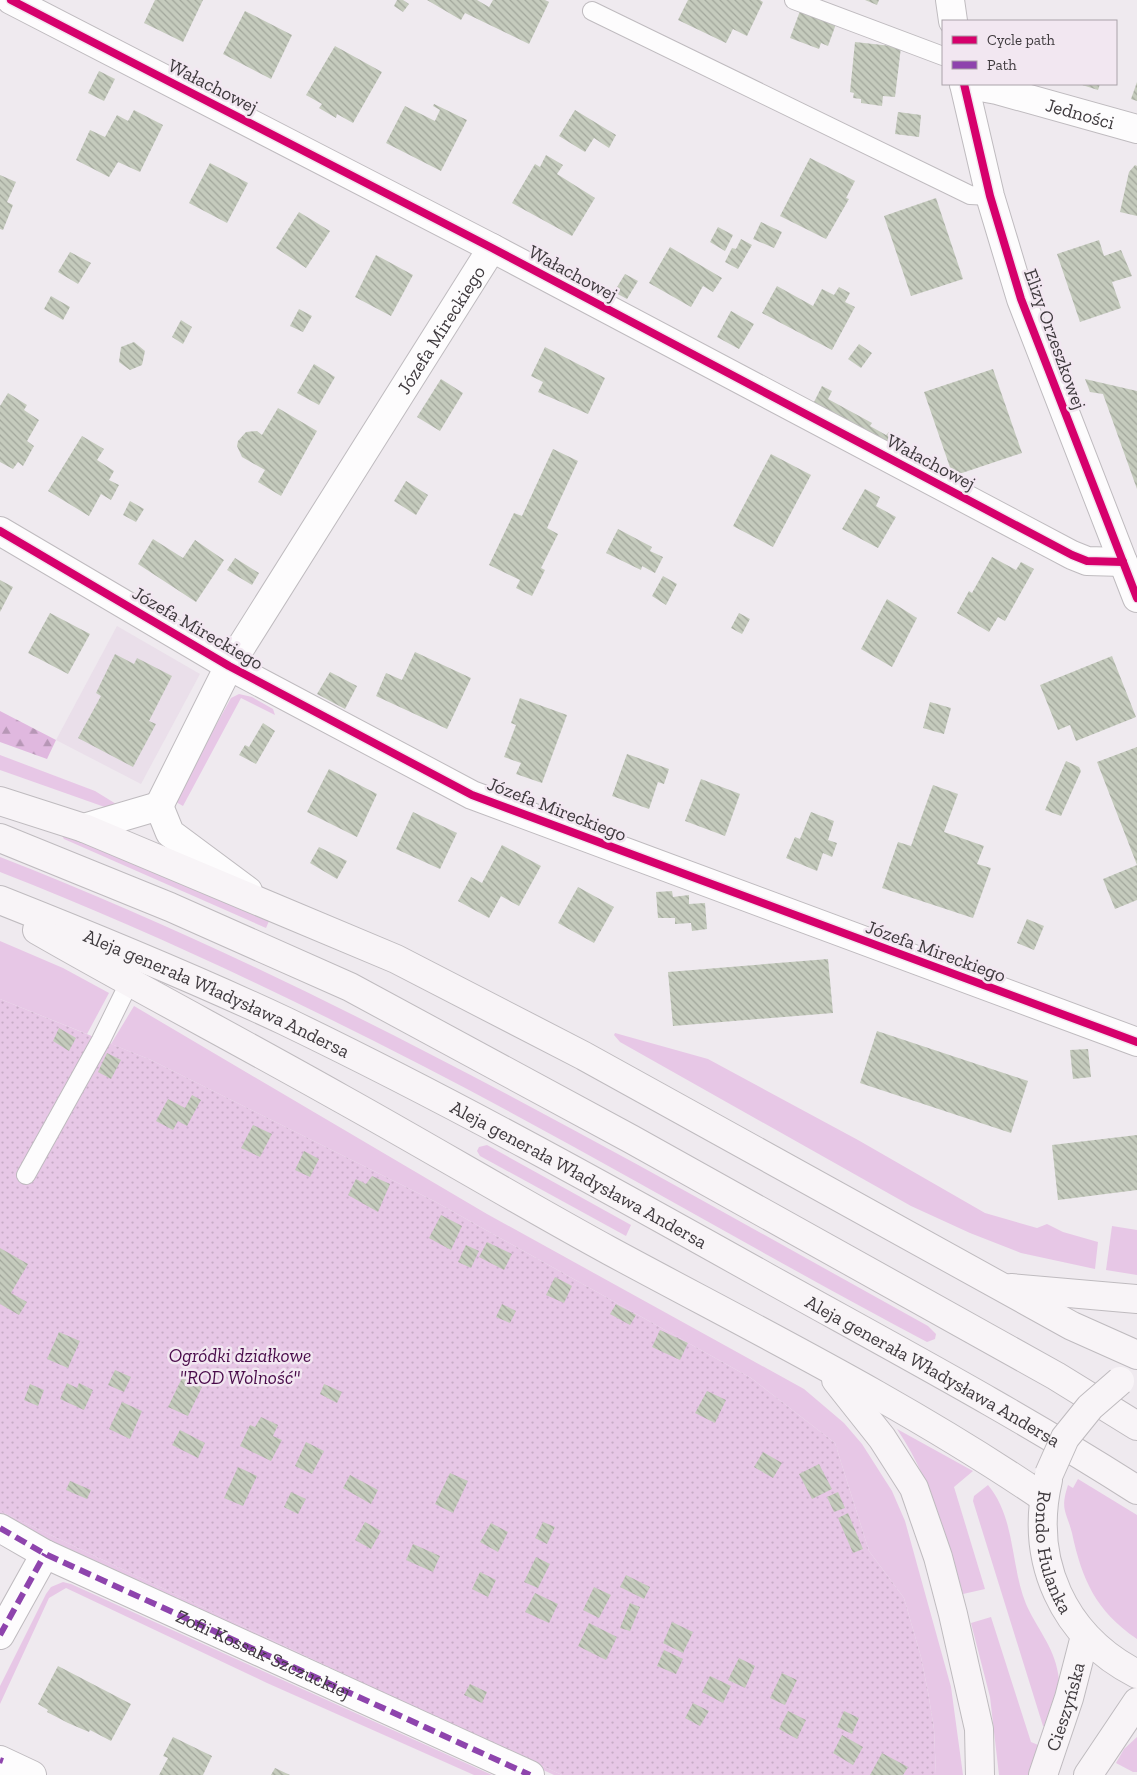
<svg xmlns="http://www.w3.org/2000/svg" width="1137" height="1775" font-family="'Zilla Slab',serif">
<defs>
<pattern id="forest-firs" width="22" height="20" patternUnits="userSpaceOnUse" patternTransform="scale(1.25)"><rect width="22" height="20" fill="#e0b8df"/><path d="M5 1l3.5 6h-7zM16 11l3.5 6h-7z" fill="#b797b6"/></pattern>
<pattern id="garden-dots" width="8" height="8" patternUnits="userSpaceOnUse" patternTransform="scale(1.25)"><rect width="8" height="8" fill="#e7c7e6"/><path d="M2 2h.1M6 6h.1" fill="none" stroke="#c7acc6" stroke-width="1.8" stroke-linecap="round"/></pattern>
<pattern id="building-back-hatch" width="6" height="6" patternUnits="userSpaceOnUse" patternTransform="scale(1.25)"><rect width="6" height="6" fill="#c5cbbd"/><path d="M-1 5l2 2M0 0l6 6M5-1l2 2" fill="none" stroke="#a1a69b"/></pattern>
</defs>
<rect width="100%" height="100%" fill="#efeaef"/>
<polygon fill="#eadfea" points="117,626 200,674 141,784 56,740"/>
<g fill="#e7c7e6">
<polygon points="239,694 252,697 273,709 275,715 241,698 183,806 176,802 179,792 231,698"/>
<polygon points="0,755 95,791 121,807 116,811 0,770"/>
<polygon points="63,833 269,921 266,928 64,839 62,836"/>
<path d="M0,857c324,126 625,301 928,469l8,8 -1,5 -8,3c-170,-90 -334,-188 -504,-276 -138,-71 -279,-138 -423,-194z"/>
<polygon points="0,941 63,968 109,993 87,1034 0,999"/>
<polygon points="134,1006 487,1214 804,1389 844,1423 862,1444 892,1491 905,1521 951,1687 963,1775 936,1775 934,1729 928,1692 921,1657 904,1598 869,1551 835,1443 751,1378 434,1201 151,1060 111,1044"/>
<polygon points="615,1033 708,1059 858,1140 985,1213 1037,1228 1047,1224 1063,1232 1098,1242 1095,1269 1021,1253 970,1233 911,1206 620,1042 614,1035"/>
<polygon points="487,1145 631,1225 626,1236 480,1156 477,1151 479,1147"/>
<polygon points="1112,1226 1137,1230 1137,1275 1106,1270"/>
<path d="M897,1429l76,42 -19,16 31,102 -22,5c-18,-57 -32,-115 -66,-165z"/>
<path d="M1078,1479l59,36v124c-41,-28 -55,-59 -65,-106 -6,-23 -12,-23 -4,-48l5,3z"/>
<path d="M988,1485c28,34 22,79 38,119 10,23 28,43 32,69 4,18 -4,39 -7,57l-8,-4 -70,-225 1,-5z"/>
<polygon points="0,1511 407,1704 562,1775 554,1775 51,1544 0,1517"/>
<polygon points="63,1582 71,1584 492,1775 474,1775 267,1683 66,1588 49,1598 0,1704 0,1686 46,1594 51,1587"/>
<polygon points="991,1617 1031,1742 1043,1747 1032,1775 999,1775 990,1697 971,1623"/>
<polygon points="1137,1737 1137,1772 1133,1772 1116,1763 1124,1749"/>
</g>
<polygon fill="url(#forest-firs)" points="0,711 56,740 47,759 0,742"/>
<polygon fill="url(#garden-dots)" points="0,999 151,1060 434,1201 751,1378 835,1443 869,1551 904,1598 921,1657 928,1692 934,1729 936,1775 562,1775 407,1704 0,1511"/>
<g fill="url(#building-back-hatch)">
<polygon points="155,0 203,0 183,42 144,23"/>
<polygon points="397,0 403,0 409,4 403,12 394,6"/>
<polygon points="427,0 477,0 489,7 493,0 545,0 549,2 529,44 465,13 461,20"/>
<polygon points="688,0 760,0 763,2 747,36 733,29 726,43 678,20"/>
<polygon points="865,0 879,0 877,5"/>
<polygon points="245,11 292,35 271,79 223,54"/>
<polygon points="800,11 836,24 828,46 821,43 819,49 790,38"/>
<polygon points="855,42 901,47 895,97 883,96 882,106 861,103 861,99 853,98 854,93 850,92"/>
<polygon points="335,46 382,72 353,123 337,114 336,118 319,108 322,104 306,95"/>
<polygon points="99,71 115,79 104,101 88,93"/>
<polygon points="1137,82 1137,101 1131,99"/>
<polygon points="1079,84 1100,84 1098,90"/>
<polygon points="434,104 467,120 441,171 386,143 405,106 435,121 440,110 433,106"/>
<polygon points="134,110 163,125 140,172 118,162 109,177 76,160 90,130 105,137 117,115 128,121"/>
<polygon points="575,110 616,135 609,148 594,138 585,152 559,136"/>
<polygon points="898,112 921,115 919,137 895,134"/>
<polygon points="546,155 563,165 557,174 595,198 572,236 512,203 535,164 540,167"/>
<polygon points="810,158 855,181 846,198 849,199 826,239 780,216"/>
<polygon points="210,163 248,183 227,223 189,203"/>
<polygon points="1135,165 1137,166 1137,216 1120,212 1129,172"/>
<polygon points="0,175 16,182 7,202 13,205 3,230 0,229"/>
<polygon points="936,198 963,279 911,296 884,216"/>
<polygon points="299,212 330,231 306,268 276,248"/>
<polygon points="761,222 782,232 774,248 753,239"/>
<polygon points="718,227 733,235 725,251 710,242"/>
<polygon points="741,239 752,245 738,269 725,262 732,248 736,249"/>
<polygon points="1099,240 1104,256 1121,250 1132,276 1112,282 1121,308 1080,322 1057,254"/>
<polygon points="670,247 722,278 713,292 703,286 691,307 649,283"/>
<polygon points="70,252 91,263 78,284 58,272"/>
<polygon points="376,255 413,275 391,316 355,297"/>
<polygon points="625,274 638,281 627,299 614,292"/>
<polygon points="777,286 813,306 822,289 834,295 839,287 850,293 845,302 855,307 832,350 762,313"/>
<polygon points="51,296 70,307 63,320 44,309"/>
<polygon points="299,309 312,316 303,332 290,326"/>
<polygon points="731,311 754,324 739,349 717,337"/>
<polygon points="181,320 192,327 183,344 172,337"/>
<polygon points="134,342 145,351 142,365 130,370 119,362 121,347"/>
<polygon points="859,344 872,353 861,368 848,359"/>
<polygon points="545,347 605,378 588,414 538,392 543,382 531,376"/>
<polygon points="314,364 335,377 319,405 297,393"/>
<polygon points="993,369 1022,453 953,476 924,392"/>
<polygon points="441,379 463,393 440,431 417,417"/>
<polygon points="1085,379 1137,391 1137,489 1103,394 1090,392"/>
<polygon points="822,386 832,391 828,399 872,423 870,426 886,435 889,432 896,436 889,446 813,404"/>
<polygon points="8,393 27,405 24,410 39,420 27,441 34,446 23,466 18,462 13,469 0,462 0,406"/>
<polygon points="278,408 317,431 281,496 258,482 265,470 242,457 237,446 238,441 246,432 257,431 262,435"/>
<polygon points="82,436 104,449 97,460 114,471 109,480 119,485 111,500 101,494 89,516 48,491"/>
<polygon points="553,449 578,461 547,528 558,534 541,568 545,570 532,596 516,588 520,580 489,565 514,513 522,516"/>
<polygon points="771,454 811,475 773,547 733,526"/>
<polygon points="406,481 428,495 416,515 394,501"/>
<polygon points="865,489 880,497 876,506 896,517 878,548 842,529"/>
<polygon points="130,501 144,509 136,522 123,515"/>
<polygon points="618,529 652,547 650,551 663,557 655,573 642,566 641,570 606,553"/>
<polygon points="153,539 183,558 195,540 224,560 196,602 138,564"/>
<polygon points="992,557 1016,570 1021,562 1034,569 1005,621 998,617 989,632 957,613 969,591 972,593"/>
<polygon points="235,558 259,573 252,585 227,570"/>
<polygon points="663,576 677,584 666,605 652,596"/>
<polygon points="0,580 13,587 0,612"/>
<polygon points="887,599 917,618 892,667 861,649"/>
<polygon points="50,613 90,634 68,674 28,653"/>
<polygon points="739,613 750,619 742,634 731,628"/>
<polygon points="415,652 471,678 447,729 376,696 386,673 402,680"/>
<polygon points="115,654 134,664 137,658 172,676 149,721 156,724 133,767 78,738 101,696 96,693"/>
<polygon points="1112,656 1136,717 1076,741 1070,725 1058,730 1040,685"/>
<polygon points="330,672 357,686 345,709 317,694"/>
<polygon points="520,698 567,715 542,783 516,774 521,763 504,757 516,725 511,723"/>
<polygon points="930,702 951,708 944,734 923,728"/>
<polygon points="263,723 275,731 256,764 239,755 245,745 249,747"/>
<polygon points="1137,747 1137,900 1115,909 1103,879 1137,865 1097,762"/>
<polygon points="627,754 669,769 664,784 658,782 649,809 612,796"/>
<polygon points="1066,761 1079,767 1081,771 1061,816 1045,810"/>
<polygon points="329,769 377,794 357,837 307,812"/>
<polygon points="701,779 740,794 725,836 685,821"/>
<polygon points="933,785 958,794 944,832 984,846 977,864 991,868 973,918 882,888 898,842 911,846"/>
<polygon points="413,812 457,833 440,869 396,849"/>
<polygon points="811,812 834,821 828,840 837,843 832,857 823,853 817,871 786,858 795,837 800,839"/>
<polygon points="502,845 541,866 519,906 501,896 489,918 458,901 471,877 482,883"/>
<polygon points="319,847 347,861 337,879 310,863"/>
<polygon points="578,887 614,907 594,943 558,923"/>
<polygon points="672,891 673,897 689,895 689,904 705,903 707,929 692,931 691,923 675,924 675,918 658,918 656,892"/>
<polygon points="1027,919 1044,926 1034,950 1017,943"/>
<polygon points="828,959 833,1013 673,1026 668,972"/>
<polygon points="59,1028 76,1038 69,1051 53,1041"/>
<polygon points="877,1031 1028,1081 1011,1133 860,1083"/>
<polygon points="1088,1049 1091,1077 1073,1079 1070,1050"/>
<polygon points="107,1053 121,1060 111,1079 98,1072"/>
<polygon points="192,1095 201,1100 187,1126 178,1121 173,1130 156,1121 168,1099 185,1108"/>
<polygon points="253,1125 272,1134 260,1157 241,1148"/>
<polygon points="1137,1135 1137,1190 1058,1200 1052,1145"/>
<polygon points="304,1151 319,1159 310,1177 295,1170"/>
<polygon points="372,1176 390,1184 378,1212 348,1195 356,1179 366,1184"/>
<polygon points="441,1215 462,1226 451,1250 429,1238"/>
<polygon points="487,1242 512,1254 504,1270 479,1257"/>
<polygon points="466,1245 479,1251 471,1268 458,1262"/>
<polygon points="0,1248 28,1264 11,1293 27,1302 19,1315 0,1304"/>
<polygon points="555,1277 572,1286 564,1303 546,1295"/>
<polygon points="502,1304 516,1311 510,1323 496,1317"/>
<polygon points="616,1304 636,1315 630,1325 610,1314"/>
<polygon points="660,1330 688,1343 680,1360 652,1347"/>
<polygon points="59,1332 80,1341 68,1368 47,1359"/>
<polygon points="115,1370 131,1377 124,1392 108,1385"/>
<polygon points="182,1378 202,1387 188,1416 168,1407"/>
<polygon points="67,1383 77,1388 79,1383 93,1390 84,1410 60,1399"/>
<polygon points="30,1384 44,1390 38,1406 24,1400"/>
<polygon points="324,1384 342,1392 337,1403 320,1394"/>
<polygon points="707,1391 726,1400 715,1423 695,1413"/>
<polygon points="122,1402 142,1411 130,1439 109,1429"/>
<polygon points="261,1417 278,1425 273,1436 282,1440 271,1461 240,1446 250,1425 255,1427"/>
<polygon points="180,1430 205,1443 198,1458 172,1445"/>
<polygon points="306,1442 324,1451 312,1474 295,1466"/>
<polygon points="763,1452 782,1463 773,1478 754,1467"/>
<polygon points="819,1464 832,1489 812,1499 799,1474"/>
<polygon points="238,1467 257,1476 243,1506 224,1498"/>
<polygon points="450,1473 468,1481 453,1513 435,1504"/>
<polygon points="350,1475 378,1490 371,1504 343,1488"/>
<polygon points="70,1481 91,1490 87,1499 66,1490"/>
<polygon points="291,1492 306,1499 298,1514 284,1507"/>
<polygon points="838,1492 845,1508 834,1512 827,1497"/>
<polygon points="848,1513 863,1549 853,1553 838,1518"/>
<polygon points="365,1522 381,1531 371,1549 355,1540"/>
<polygon points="543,1522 555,1527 547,1544 535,1538"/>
<polygon points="491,1523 508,1532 498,1552 480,1542"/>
<polygon points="413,1544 440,1556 433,1572 406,1560"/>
<polygon points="536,1557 550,1564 538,1588 524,1582"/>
<polygon points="480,1572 496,1580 488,1597 472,1589"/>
<polygon points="626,1575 650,1587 644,1599 620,1587"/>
<polygon points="594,1587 611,1595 599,1618 583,1610"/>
<polygon points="535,1593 558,1604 549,1623 525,1612"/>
<polygon points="630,1603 640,1607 630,1631 620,1628"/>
<polygon points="672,1622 693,1632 683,1653 663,1643"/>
<polygon points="589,1623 617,1637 606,1660 578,1646"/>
<polygon points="664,1650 683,1659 676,1674 657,1666"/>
<polygon points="739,1658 755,1666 745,1688 728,1680"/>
<polygon points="58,1666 131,1704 111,1741 90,1730 89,1732 68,1723 47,1712 48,1710 38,1704"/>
<polygon points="782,1673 797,1680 785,1705 770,1698"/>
<polygon points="710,1676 731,1686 723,1703 702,1692"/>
<polygon points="470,1684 487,1692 482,1703 464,1695"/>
<polygon points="693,1703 709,1711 700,1726 685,1718"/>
<polygon points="788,1711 806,1720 797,1739 779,1729"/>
<polygon points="844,1711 859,1718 852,1734 837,1727"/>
<polygon points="842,1735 863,1747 853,1765 833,1753"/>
<polygon points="173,1737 212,1756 203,1775 159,1775 168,1758 163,1756"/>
<polygon points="882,1753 908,1767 903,1775 870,1775"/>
<polygon points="275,1768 290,1775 271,1775"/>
</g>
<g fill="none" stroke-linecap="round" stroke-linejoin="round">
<g stroke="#bfbbbf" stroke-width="20">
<g id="lane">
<polyline points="794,0 943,56"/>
<polyline points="592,11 970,195 990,196"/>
<polyline points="26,1175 101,1040 129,983"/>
</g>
</g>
<g stroke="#bfbbbf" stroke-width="30">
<g id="street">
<polyline points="11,0 492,248 1072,555 1087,561 1123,562"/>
<polyline points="950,0 953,21"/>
<polyline points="964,84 990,196 1021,299 1137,598"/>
<path id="s1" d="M964,84l33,6 140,39"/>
<polyline points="0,531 229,666 472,795 1137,1042"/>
<path id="s2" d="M159,806l70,-140 263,-418"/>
<polyline points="159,806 170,833 248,891"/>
<polyline points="84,828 159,806"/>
<polyline points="0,1528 45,1554 530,1775"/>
<polyline points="0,1635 45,1554"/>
<polyline points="0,1760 32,1775"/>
</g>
</g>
<g stroke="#bfbbbf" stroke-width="30">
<g id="secondary">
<polyline points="0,801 84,828 396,959 584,1056 1072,1326 1137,1355"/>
<polyline points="0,838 170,907 350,987 631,1139 1056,1376 1137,1426"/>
<path id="s3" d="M0,900c96,38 191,77 285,121 164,79 324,168 483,257 124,69 250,136 369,212"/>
<path d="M37,930c101,58 204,112 305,169 90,50 178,103 268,152 146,79 296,153 434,247"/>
<polyline points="1011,1288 1137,1299"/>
<polyline points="836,1380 882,1438 914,1488 938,1557 953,1614 979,1729 980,1775"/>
<path id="s4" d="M1048,1480c-19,81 15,156 89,194"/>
<path id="s5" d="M1043,1775l26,-77 16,-62"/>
<polyline points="1088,1775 1137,1702"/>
</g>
</g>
<use href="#lane" stroke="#fdfcfd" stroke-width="18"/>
<use href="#street" stroke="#fdfcfd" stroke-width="28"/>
<use href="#secondary" stroke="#f8f4f7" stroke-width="28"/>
<g stroke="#bfbbbf" stroke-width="30" stroke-linecap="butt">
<polyline id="secondary-bridge" points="1049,1474 1065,1438 1090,1407 1120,1381"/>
</g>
<use href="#secondary-bridge" stroke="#f8f4f7" stroke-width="28"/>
<g stroke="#8e44ad" stroke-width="6" stroke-dasharray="12 6" stroke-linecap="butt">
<path id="s6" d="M0,1528l45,26 485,221"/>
<polyline points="0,1635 45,1554"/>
<polyline points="0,1760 3,1761"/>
</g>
<g stroke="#f2e7f1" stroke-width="11">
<g id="cycleway">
<polyline points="11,0 492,248 1072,555 1087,561 1123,562"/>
<polyline points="964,84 990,196 1021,299 1137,598"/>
<polyline points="0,531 229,666 472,795 1137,1042"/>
</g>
</g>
<use href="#cycleway" stroke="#d6006c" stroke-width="8"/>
</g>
<g text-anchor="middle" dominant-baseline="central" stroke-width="5" stroke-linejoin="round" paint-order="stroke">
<g font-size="19" fill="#3f3a3e" stroke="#f2e7f1">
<text transform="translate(213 86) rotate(27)">Wałachowej</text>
<text stroke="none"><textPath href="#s1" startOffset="120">Jedności</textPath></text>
<text transform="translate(573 273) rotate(28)">Wałachowej</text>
<text stroke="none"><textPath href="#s2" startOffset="554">Józefa Mireckiego</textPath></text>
<text transform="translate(1055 339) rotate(70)">Elizy Orzeszkowej</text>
<text transform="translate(931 462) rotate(28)">Wałachowej</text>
<text transform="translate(198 628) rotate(30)">Józefa Mireckiego</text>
<text transform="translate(557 809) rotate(21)">Józefa Mireckiego</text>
<text transform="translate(936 951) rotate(20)">Józefa Mireckiego</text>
<text stroke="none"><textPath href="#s3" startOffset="236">Aleja generała Władysława Andersa</textPath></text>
<text stroke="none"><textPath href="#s3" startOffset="641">Aleja generała Władysława Andersa</textPath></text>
<text stroke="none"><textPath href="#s3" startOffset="1046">Aleja generała Władysława Andersa</textPath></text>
<text stroke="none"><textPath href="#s4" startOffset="74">Rondo Hulanka</textPath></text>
<text stroke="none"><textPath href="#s6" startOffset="292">Zofii Kossak-Szczuckiej</textPath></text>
<text stroke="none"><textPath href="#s5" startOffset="72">Cieszyńska</textPath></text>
</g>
<g font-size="19" font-style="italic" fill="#480a49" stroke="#f2e7f1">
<text x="240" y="1355">Ogródki działkowe<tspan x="240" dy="22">"ROD Wolność"</tspan></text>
</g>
</g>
<rect x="942" y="20" width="175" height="65" fill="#f2e7f1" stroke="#aaa2a9"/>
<rect x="952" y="36" width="25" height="8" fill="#d6006c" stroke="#aaa2a9"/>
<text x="987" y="45" font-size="15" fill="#3f3a3e">Cycle path</text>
<rect x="952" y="61" width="25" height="8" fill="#8e44ad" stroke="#aaa2a9"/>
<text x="987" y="70" font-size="15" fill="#3f3a3e">Path</text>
</svg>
